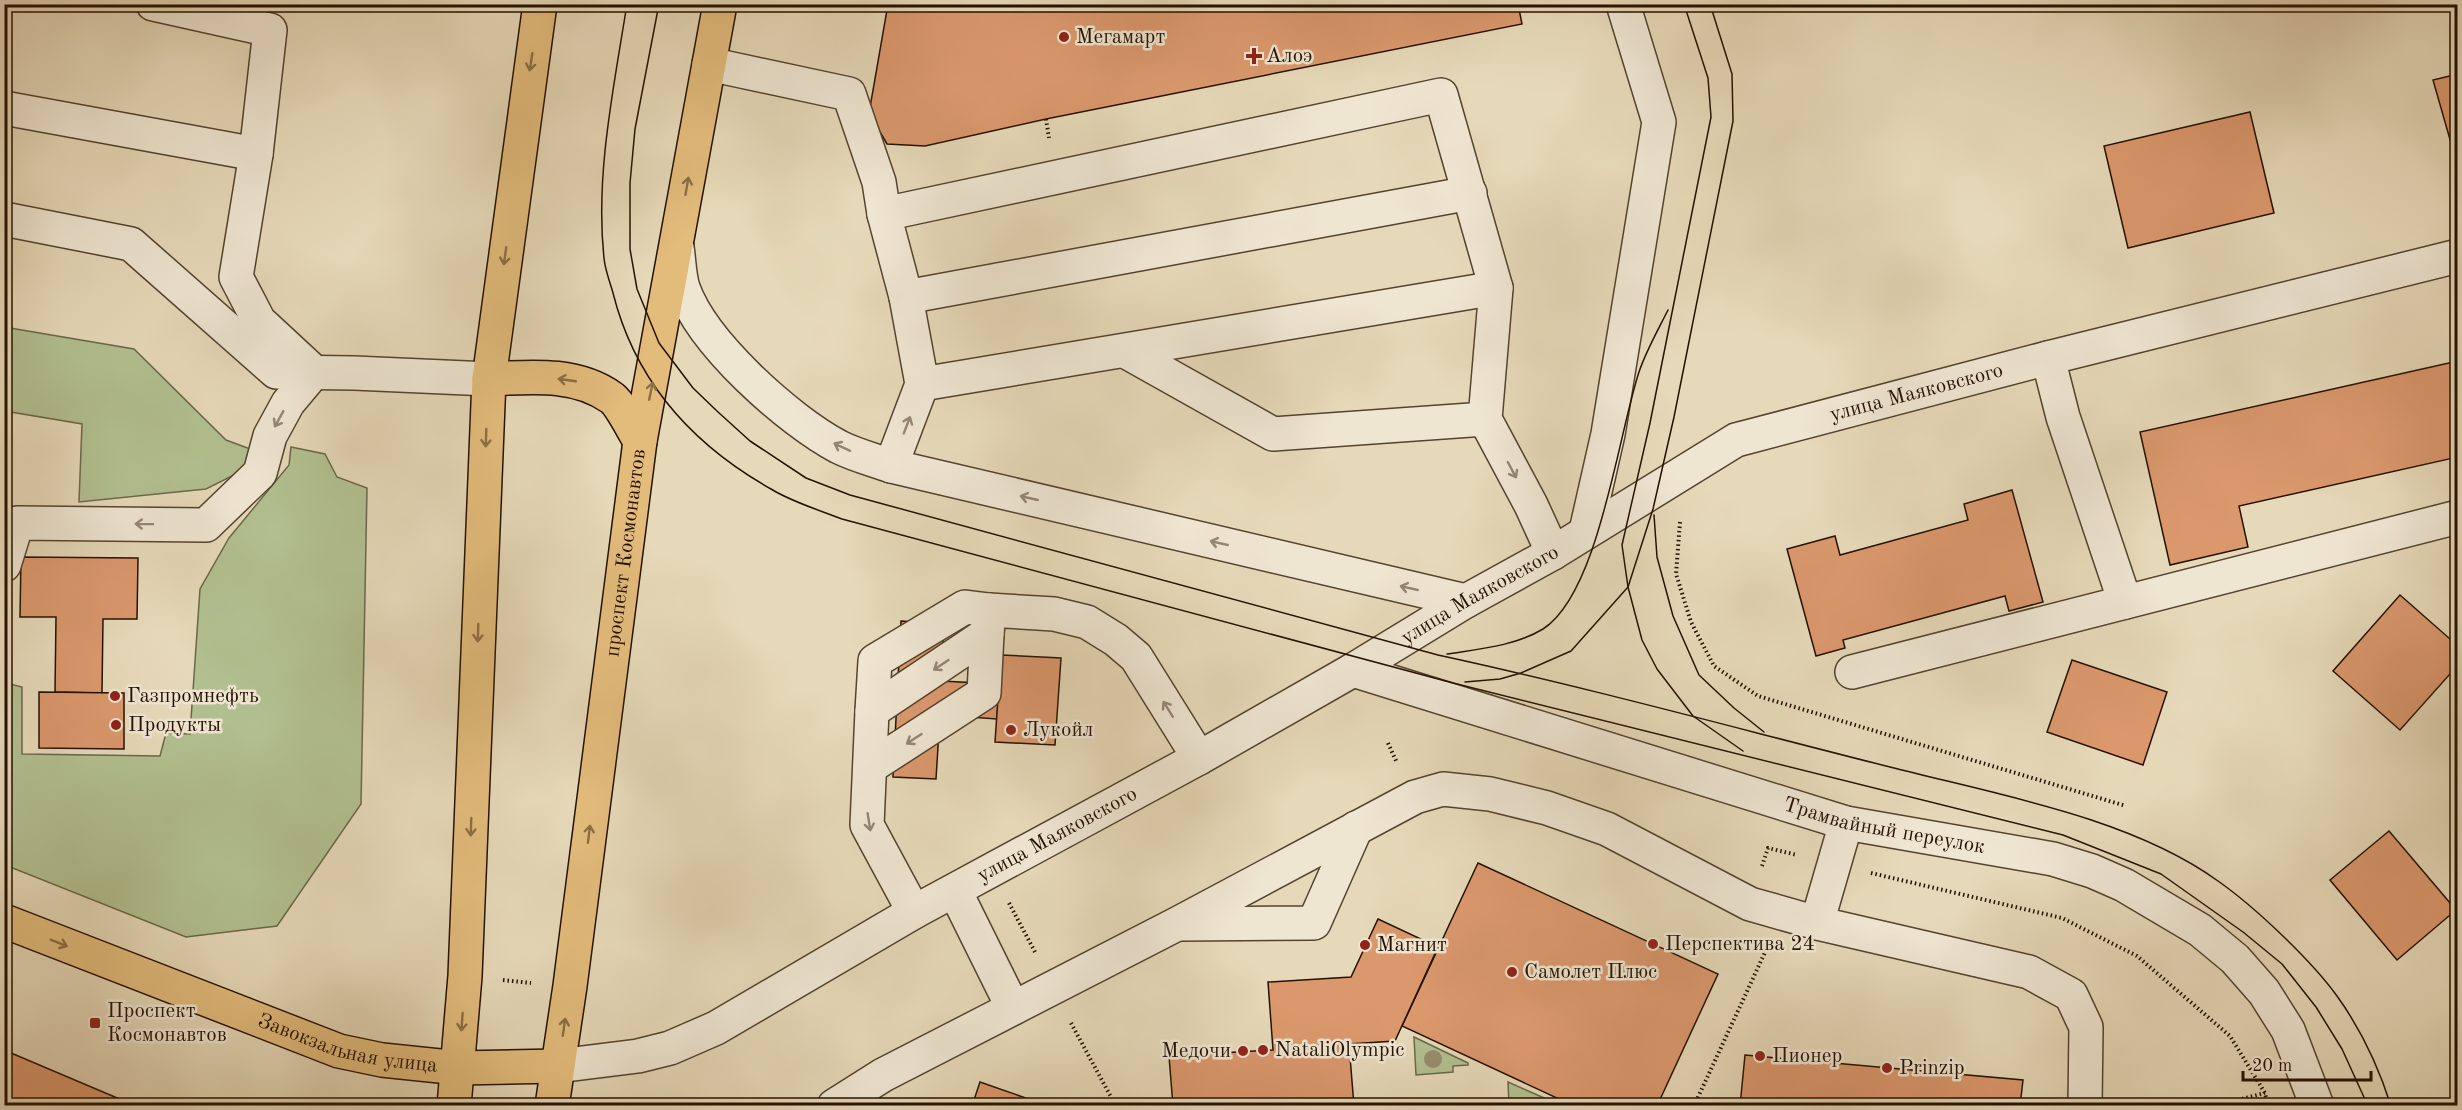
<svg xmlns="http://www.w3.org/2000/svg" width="2462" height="1110" font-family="'Old Standard TT',serif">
<rect width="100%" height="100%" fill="#e6d9b9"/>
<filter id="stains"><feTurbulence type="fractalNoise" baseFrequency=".00333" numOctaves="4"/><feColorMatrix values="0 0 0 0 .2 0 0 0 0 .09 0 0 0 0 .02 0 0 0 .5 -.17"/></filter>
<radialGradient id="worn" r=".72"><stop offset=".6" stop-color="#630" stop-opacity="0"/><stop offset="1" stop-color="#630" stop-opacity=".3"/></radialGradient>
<g fill="#b2c091" stroke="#6b6848" stroke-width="1.5">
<polygon points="4,327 134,349 226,440 253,450 246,469 206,489 79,502 82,424 5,411"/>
<polygon points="291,447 325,454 337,477 367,488 361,804 277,926 186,937 5,865 5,688 10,684 22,687 22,754 160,756 166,733 190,734 200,589 229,538 289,465"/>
<polygon points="1414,1037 1468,1063 1468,1065 1453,1066 1453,1072 1416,1075"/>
<polygon points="1508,1082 1560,1105 1509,1105"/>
</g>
<g fill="#db986d" stroke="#241100" stroke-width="1.5">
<polygon points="888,4 1518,4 1522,24 1046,119 925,146 887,144 869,113"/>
<polygon points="2458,74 2458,157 2455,157 2433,80"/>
<polygon points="2250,112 2274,213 2128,248 2104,146"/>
<polygon points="2458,361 2458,457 2239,506 2248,547 2170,565 2140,432"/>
<polygon points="2012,490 2043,602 2009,611 2005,596 1843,640 1845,648 1816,656 1787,549 1835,536 1840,555 1968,520 1964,504"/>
<polygon points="21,557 138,558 137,619 103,619 102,693 55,692 56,617 20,617"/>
<polygon points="2400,595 2458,646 2458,665 2400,730 2333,671"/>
<polygon points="901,621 944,624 941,681 999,684 997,719 940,715 936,779 893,777"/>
<polygon points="1001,655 1061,658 1055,745 995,742"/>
<polygon points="2072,660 2167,692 2143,765 2047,732"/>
<polygon points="39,692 124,693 124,749 39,748"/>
<polygon points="2389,831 2456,910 2397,960 2330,880"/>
<polygon points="1478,863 1718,974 1657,1106 1574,1106 1402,1026"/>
<polygon points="1378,919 1438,947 1395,1041 1349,1044 1354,1106 1173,1106 1169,1056 1273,1050 1268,982 1351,977"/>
<polygon points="4,1050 129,1103 128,1106 12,1106 4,1102"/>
<polygon points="1745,1055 2023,1080 2020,1106 1740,1106"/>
<polygon points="980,1082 1020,1096 1048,1106 972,1106"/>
</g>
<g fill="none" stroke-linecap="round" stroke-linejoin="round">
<g stroke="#54432e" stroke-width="36">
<g id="minor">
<polyline points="153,4 270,30 256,154 236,277 259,321 314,372"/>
<polyline points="709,64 849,94 879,182 884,214 906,297 922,384 891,466"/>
<polyline points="4,108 256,154"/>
<polyline points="884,214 1441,95 1496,288 1485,419 1531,505 1553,553"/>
<polyline points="4,219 131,244 276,372 354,373 489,379"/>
<path d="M677,247c2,13 2,28 6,41 19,55 105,132 156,159 16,8 35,13 52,19l575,135"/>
<polyline points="906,297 1470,193"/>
<polyline points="1125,351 1273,434 1485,419"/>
<polyline points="2048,358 2063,417 2125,602"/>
<polyline points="922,384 1496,288"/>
<polyline points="1586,531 1608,434 1659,122 1623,4"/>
<polyline points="4,565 17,523 206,525 260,473 270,436 288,403 314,372"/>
<path id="s1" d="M1353,670l493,153 207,36 39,12 32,14 76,45 35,29 29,33 24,38 29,76"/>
<polyline points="1852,672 2458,517"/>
<polyline points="872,711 875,661 965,607 989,610"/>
<polyline points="870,767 984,693 987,634"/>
<polyline points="1846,823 1817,923 2029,972 2071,995 2086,1027 2085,1106"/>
<polyline points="955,891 1013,1008"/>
<polyline points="914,912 867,825 872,711 987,634 989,610 1054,614 1087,622 1116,640 1136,657 1199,758"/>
<polyline points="1182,924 1314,923 1356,828"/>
<path id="s2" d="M558,1066l80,-10 32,-8 46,-20 198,-116 285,-154 154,-88 113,-69 87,-48 183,-113 312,-82 410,-102"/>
<polyline points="834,1106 883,1075 1177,924 1415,797 1443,789 1490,794 1547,808 1607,829 1750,904 1817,923"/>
</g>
</g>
<g stroke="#241100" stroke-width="36">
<g id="major">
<path d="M489,379c41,-2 87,-7 123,19 9,7 21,32 28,43"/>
<path id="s3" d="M4,921l335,130 43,9 77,8 99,-2"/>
<polyline points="454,1106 465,976 489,379 540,4"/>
<path id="s4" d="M552,1106l18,-120 70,-545 80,-437"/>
</g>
</g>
<g stroke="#241100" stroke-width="4" stroke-dasharray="1.5 3" stroke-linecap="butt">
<polyline points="1046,119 1049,138"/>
<polyline points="1680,522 1676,574 1691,622 1714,666 1758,696 2126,806"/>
<polyline points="1388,743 1397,763"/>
<polyline points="1762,866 1768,848 1797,855"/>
<polyline points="1871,873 2062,918 2137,956 2230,1036 2265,1093 2268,1106"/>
<polyline points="1009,903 1035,952"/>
<polyline points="503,980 531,983"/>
<polyline points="1071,1023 1111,1097 1112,1106"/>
<polyline points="1694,1106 1767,948"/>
<polyline points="2231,1106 2238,1100 2265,1093"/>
</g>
<use href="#minor" stroke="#efe6d2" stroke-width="33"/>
<use href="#major" stroke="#e3bc7c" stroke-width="33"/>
<g stroke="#241100" stroke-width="1.5">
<path d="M627,4c-13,82 -32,171 -23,254 1,12 6,24 9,35 22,88 80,152 158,196 21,13 48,21 71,30l611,164 610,152 98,39 82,58 39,32 34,43 26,42 26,57"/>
<path d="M659,4l-24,125 -5,54v66l7,40 22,54 34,45 25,24 32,29 56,37 44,17 588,160c152,33 301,74 452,112 104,27 240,50 328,114 37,26 93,79 119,115 23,32 42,72 54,110"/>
<polyline points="1684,4 1708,78 1711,117 1650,423 1622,545 1628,587 1642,640 1657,669 1693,716 1743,751"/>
<polyline points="1654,515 1657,557 1673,616 1699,675 1734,708 1764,732"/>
<path d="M1447,654c32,-5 68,-8 96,-25 56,-36 75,-194 96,-257 7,-21 19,-42 29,-62"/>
<polyline points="1465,682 1500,679 1521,673 1571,651 1628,587 1653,509 1674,417 1733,121 1732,74 1710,4"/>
</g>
</g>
<circle fill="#978d6f" cx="1433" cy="1059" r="9"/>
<defs><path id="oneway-shaft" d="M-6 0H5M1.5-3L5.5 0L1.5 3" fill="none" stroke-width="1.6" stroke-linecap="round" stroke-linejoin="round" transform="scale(1.5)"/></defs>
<g stroke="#8d6f44">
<use href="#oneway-shaft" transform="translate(531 62) rotate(99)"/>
<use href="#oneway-shaft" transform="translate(687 186) rotate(-80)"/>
<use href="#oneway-shaft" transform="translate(505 256) rotate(98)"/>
<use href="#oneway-shaft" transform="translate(567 380) rotate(-172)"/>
<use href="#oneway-shaft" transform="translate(651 391) rotate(-78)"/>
<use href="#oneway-shaft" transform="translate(486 438) rotate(92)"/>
<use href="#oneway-shaft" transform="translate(478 633) rotate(92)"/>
<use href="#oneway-shaft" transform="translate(471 827) rotate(92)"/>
<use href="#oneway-shaft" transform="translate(589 834) rotate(-83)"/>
<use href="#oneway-shaft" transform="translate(59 943) rotate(22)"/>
<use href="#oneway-shaft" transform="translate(462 1022) rotate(94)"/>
<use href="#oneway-shaft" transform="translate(564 1027) rotate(-82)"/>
</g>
<g stroke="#948674">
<use href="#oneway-shaft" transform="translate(279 419) rotate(119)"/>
<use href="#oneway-shaft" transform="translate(907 425) rotate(-69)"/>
<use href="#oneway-shaft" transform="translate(842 447) rotate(-155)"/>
<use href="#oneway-shaft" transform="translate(1512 470) rotate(62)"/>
<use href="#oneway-shaft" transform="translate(1029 498) rotate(-167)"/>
<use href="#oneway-shaft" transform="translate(144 524) rotate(-179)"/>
<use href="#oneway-shaft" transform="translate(1219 543) rotate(-167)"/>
<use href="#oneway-shaft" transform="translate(1409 588) rotate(-167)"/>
<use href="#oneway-shaft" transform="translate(941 665) rotate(146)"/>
<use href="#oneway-shaft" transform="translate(1168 709) rotate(-122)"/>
<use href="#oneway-shaft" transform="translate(914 739) rotate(147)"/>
<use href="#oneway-shaft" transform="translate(869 822) rotate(81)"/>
</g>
<g fill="#8f2418" stroke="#efe6d2" stroke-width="2">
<circle cx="1064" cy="37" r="6"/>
<path d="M1251 47h6v6h6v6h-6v6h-6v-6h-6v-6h6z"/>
<circle cx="115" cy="696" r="6"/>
<circle cx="116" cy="725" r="6"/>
<circle cx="1011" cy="730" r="6"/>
<circle cx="1653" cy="944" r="6"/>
<circle cx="1365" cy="945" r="6"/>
<circle cx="1512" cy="972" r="6"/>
<rect x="89" y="1017" width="12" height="12" rx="3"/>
<circle cx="1263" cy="1050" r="6"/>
<circle cx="1243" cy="1051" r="6"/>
<circle cx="1760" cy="1056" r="6"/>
<circle cx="1887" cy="1068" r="6"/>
</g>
<g text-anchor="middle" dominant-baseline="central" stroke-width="5" stroke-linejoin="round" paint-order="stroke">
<g font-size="21" fill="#241100" stroke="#efe6d2" text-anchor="start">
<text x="1076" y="37">Мегамарт</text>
<text x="1266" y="56">Алоэ</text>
<text x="127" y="696">Газпромнефть</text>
<text x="128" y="725">Продукты</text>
<text x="1023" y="730">Лукойл</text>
<text x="1665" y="944">Перспектива 24</text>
<text x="1377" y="945">Магнит</text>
<text x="1524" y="972">Самолет Плюс</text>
<text x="107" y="1011">Проспект<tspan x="107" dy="24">Космонавтов</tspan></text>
<text x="1275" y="1050">NataliOlympic</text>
<text x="1231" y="1051" text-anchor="end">Медочи</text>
<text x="1772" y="1056">Пионер</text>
<text x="1899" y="1068">Prinzip</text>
</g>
<g font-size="21" fill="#241100" stroke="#efe6d2">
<text stroke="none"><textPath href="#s2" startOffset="1528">улица Маяковского</textPath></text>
<text stroke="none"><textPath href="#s4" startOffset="558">проспект Космонавтов</textPath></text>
<text stroke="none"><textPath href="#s2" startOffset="1042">улица Маяковского</textPath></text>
<text stroke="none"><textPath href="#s1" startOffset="554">Трамвайный переулок</textPath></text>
<text stroke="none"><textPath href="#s2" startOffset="556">улица Маяковского</textPath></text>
<text stroke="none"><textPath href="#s3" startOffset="366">Завокзальная улица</textPath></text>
</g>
</g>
<rect width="2462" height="1110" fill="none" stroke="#e6d9b9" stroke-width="24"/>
<rect x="6" y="6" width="2450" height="1098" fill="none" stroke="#241100" stroke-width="3"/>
<rect x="12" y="12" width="2438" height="1086" fill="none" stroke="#241100" stroke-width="1.5"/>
<path d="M2243 1071v9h128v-9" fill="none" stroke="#241100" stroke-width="3"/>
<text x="2252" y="1071" font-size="18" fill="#241100" stroke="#efe6d2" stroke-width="4.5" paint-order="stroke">20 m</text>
<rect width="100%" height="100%" filter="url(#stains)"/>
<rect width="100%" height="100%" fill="url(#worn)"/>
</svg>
